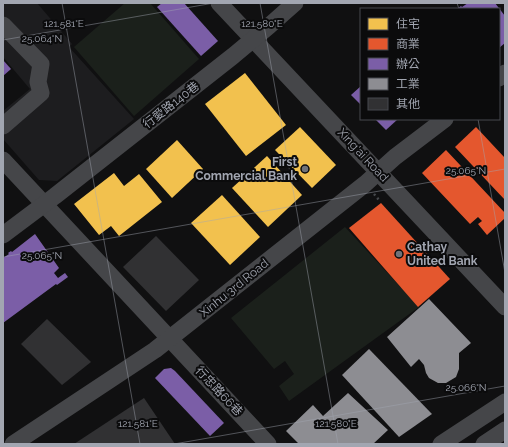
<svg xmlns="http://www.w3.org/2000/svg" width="508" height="447" font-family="Raleway,'Noto Sans TC',sans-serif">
<rect width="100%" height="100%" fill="#101011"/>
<polygon fill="#1d1d1f" points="3,3 37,3 72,44 69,47 134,119 57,181 39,180 3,139 3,111 30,89 3,57"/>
<g fill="#1b201b">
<polygon points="125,3 150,3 199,59 134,116 74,47"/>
<polygon points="345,227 419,307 289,401 279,386 294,374 285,361 274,369 231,318"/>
</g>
<g fill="#f2c14e">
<polygon points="245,73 286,125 246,156 205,104"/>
<polygon points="300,127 336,165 312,188 275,150"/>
<polygon points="177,140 203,169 172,198 146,169"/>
<polygon points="267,156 302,195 268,227 232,188"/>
<polygon points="114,173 124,186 139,174 162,202 119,236 111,226 99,235 74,204"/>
<polygon points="222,195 260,237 230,265 191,223"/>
</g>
<g fill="#e4572e">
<polygon points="476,127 505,158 505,200 455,147"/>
<polygon points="446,150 505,213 505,218 487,235 478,224 482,221 478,217 470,224 422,173"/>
<polygon points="381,203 450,279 418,307 349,228"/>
</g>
<g fill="#7b5ea7">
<polygon points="162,3 184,3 218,41 201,56 157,7"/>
<polygon points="468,3 495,3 505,16 505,43 499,48 499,9 457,9 461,6 462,7"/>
<polygon points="3,60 11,69 3,76"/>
<polygon points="361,86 361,105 351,95"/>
<polygon points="375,119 398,119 386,130"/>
<polygon points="35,234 59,268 54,273 58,278 65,273 68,277 57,285 56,284 3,323 3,258 9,254 8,253 11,251 12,252"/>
<polygon points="171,368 175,371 224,423 210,436 155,378 164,369"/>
</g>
<g fill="#8d8d92">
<polygon points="429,299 471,343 459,353 459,369 456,377 446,383 438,383 429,378 426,373 424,365 419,359 411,367 387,337"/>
<polygon points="369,349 432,414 399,437 342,375"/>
<polygon points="348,393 388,430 373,444 299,444 286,431 313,405 323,416"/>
</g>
<g fill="#313133">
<polygon points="156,236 199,280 166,311 123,267"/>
<polygon points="47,319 91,362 62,385 21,344"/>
<polygon points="144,398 175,444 74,444"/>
</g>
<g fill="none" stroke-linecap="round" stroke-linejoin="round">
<polyline stroke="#46484b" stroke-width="2.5" stroke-dasharray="2 3" stroke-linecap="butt" points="374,194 379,200"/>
<g stroke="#454649" stroke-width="17">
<polyline points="219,3 505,307"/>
<polyline points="3,25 41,64 38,82 41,93 3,126"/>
<polyline points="499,78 505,73"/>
<polyline points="3,160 268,444"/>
<polyline points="3,235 55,196 233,56 269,26 295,3"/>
<polyline points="13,444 155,350 365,184 395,157 445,119"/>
<polyline points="441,444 505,402"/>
<polyline points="484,444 505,430"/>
</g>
</g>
<path fill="none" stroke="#a2a6b1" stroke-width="1" stroke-opacity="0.45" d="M62,3l78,441M260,3l78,441M457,3l2,6M3,40l211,-37M478,119l27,154M3,257l502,-88M174,444l331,-58"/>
<g fill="#6f7279" stroke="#0b0b0c" stroke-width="1.5">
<circle cx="305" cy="169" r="4"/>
<circle cx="399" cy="254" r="4"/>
</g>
<g text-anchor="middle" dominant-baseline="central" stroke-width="4" stroke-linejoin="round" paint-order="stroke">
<g font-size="12" fill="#a2a6b1" stroke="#0b0b0c">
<text transform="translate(171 105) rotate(-38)">行愛路140巷</text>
<text transform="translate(363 155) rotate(47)">Xing'ai Road</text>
<text transform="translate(234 288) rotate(-39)">Xinhu 3rd Road</text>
<text transform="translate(219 391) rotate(47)">行忠路66巷</text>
</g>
<g font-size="12" font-weight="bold" fill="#a2a6b1" stroke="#0b0b0c" text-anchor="end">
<text x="297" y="162">First<tspan x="297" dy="14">Commercial Bank</tspan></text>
<text x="407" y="247" text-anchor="start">Cathay<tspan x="407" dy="14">United Bank</tspan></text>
</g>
</g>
<g font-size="10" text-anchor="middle" fill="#a2a6b1" stroke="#0b0b0c" stroke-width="4" stroke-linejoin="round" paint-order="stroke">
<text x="64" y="27">121.581°E</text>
<text x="262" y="27">121.580°E</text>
<text x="42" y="42">25.064°N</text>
<text x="466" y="174">25.065°N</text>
<text x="42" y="259">25.065°N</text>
<text x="466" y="391">25.066°N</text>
<text x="138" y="427">121.581°E</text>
<text x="336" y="427">121.580°E</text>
</g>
<rect width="508" height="447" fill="none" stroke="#a2a6b1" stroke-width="8"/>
<rect x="360" y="8" width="140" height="112" fill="#0b0b0c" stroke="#47494e"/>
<rect x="368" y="18" width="20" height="12" fill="#f2c14e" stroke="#47494e"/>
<text x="396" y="28" font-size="12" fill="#a2a6b1">住宅</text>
<rect x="368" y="38" width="20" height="12" fill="#e4572e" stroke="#47494e"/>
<text x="396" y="48" font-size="12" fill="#a2a6b1">商業</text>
<rect x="368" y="58" width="20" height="12" fill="#7b5ea7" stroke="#47494e"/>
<text x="396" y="68" font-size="12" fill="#a2a6b1">辦公</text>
<rect x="368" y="78" width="20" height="12" fill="#8d8d92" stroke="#47494e"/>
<text x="396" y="88" font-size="12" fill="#a2a6b1">工業</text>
<rect x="368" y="98" width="20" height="12" fill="#313133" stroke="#47494e"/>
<text x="396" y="108" font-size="12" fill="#a2a6b1">其他</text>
</svg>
